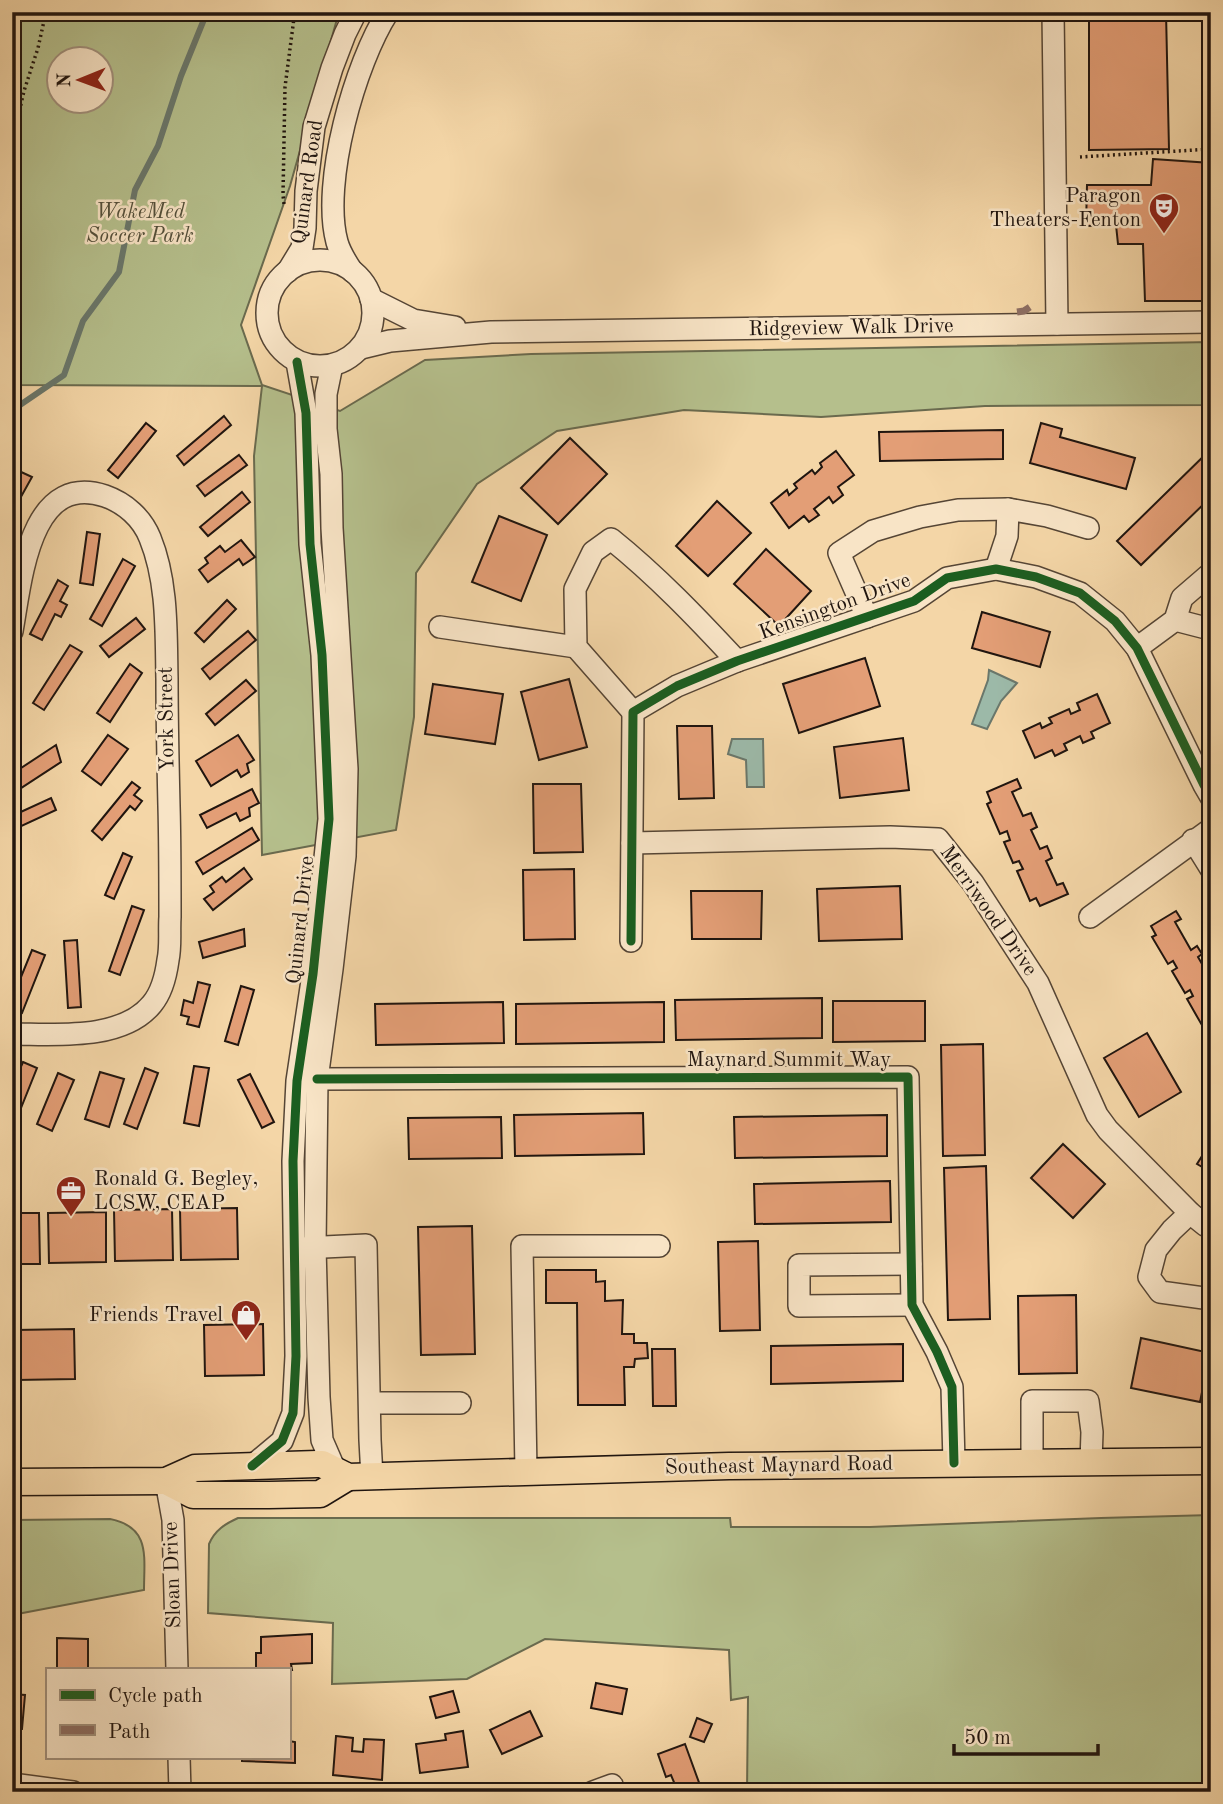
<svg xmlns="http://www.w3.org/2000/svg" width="1223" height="1804" font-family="'Old Standard TT',serif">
<rect width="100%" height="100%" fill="#f4d6a7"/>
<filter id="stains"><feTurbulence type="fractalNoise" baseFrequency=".00286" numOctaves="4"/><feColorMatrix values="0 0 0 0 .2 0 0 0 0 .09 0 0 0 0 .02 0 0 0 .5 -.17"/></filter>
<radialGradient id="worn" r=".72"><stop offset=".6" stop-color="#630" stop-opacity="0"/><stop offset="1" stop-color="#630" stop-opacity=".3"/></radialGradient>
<g fill="#b5bf8c" stroke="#6a6a4e" stroke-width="2" fill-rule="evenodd">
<path d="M12,12h327l-49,174 -49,139 21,60 78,26 85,-51 106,-6 680,-12v63l-226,1 -164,11 -137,-7 -127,21 -80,53 -61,89 -2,144 -18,113 -134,25 -8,-399 8,-70 -250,-1zM60,60h42v42h-42z"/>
<path d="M1211,1515v271l-105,3v3h-359l1,-95 -17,3 -2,-50 -184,-11 -78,40 -135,5 1,-61 -125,-10 1,-69c6,-14 16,-20 29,-26h492l1,9h139l231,-9z"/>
<path d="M110,1519c41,8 34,38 34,71l-132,25v-95z"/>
</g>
<g fill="#9cb9a8" stroke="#6a776b" stroke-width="2">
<polygon points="989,670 1017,683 1001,701 987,729 972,724 988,680"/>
<polygon points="732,739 763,739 764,787 747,787 746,760 728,754"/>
</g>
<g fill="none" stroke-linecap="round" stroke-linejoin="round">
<polyline stroke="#6a776b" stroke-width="6" points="12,412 20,405 64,375 83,321 119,272 135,190 158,146 181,76 207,12"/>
</g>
<g fill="#e39e76" stroke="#20150f" stroke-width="2">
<polygon points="1089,12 1166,12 1169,149 1089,150"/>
<polygon points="1153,159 1211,163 1211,301 1145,301 1143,244 1118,244 1116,225 1086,226 1087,185 1151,185"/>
<polygon points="224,416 231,425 184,465 177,456"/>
<polygon points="146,423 156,431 118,478 108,470"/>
<polygon points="1041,423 1062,429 1060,437 1135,458 1126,489 1030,463"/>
<polygon points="1003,430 1003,459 880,461 879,432"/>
<polygon points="570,438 607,474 558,524 521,488"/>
<polygon points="1211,449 1211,497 1141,565 1117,541"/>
<polygon points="836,451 854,475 838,487 843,495 833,503 829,497 814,509 819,515 809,522 804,516 789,528 771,503 787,490 789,495 797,488 794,484 812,470 815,474 822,467 820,463"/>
<polygon points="239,455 247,465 205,496 197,486"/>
<polygon points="19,471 32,477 12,513 12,483"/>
<polygon points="242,492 250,502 208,536 200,527"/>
<polygon points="717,501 751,533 708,576 676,546"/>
<polygon points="499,516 547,535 521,601 472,582"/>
<polygon points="87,532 100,534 93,585 80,583"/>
<polygon points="241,540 255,557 243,565 239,559 208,582 199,570 208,563 205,558 220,546 225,552"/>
<polygon points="766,549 811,591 779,626 734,584"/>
<polygon points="123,559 135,566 102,626 90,619"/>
<polygon points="58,580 68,586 60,601 67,605 61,617 55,614 42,640 30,634"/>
<polygon points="227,600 236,609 204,642 195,633"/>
<polygon points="982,612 1050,632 1040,667 972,648"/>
<polygon points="136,618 145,629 109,657 100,646"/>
<polygon points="248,631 256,640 210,679 202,669"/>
<polygon points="70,645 82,652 44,710 33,703"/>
<polygon points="865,658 880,706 799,733 783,684"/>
<polygon points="130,664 142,673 110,722 97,713"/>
<polygon points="569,679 587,747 539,760 521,692"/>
<polygon points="246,680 256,691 215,725 206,714"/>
<polygon points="433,684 503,694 495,744 425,734"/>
<polygon points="1097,694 1110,723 1091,732 1094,738 1083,743 1080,736 1064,744 1067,750 1055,756 1052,750 1035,758 1023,731 1040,723 1042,728 1052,723 1049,718 1069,709 1071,714 1080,710 1077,703"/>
<polygon points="677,726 712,726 714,798 679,799"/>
<polygon points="108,735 128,749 101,785 82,771"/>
<polygon points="238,735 254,760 247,764 249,772 241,777 237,770 211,786 196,761"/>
<polygon points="903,738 909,790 840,798 834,747"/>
<polygon points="56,745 61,762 18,790 12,781 12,774"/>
<polygon points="1017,779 1021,788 1012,792 1023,816 1031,813 1037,827 1031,830 1040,849 1047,846 1052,858 1046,861 1057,885 1063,883 1068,894 1040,906 1036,898 1030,901 1017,871 1023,869 1019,861 1013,863 1004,842 1010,840 1007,831 1000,834 987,804 991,802 987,792"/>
<polygon points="132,782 140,788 134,795 142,801 135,810 130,806 102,840 92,831"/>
<polygon points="533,784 581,784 583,852 534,853"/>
<polygon points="252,789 259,803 249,808 250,816 240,821 236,813 207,828 200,815"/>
<polygon points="51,798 56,810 15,829 12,822 12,816"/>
<polygon points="252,828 259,840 203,874 196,862"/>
<polygon points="123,853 132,857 114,899 105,895"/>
<polygon points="244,868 252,879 213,910 204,899 214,892 210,886 222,877 226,882"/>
<polygon points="574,869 575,939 524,940 523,870"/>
<polygon points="900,886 902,939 819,941 817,889"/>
<polygon points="691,891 762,891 761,939 692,939"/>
<polygon points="132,906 144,910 120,975 109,971"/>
<polygon points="1176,911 1181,919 1175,922 1191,950 1197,946 1202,954 1198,957 1209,976 1211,975 1211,1024 1210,1023 1203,1027 1187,999 1193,996 1190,990 1185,993 1172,971 1177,968 1173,961 1168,964 1152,937 1156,935 1151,926"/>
<polygon points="244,929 245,946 203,958 199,942"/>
<polygon points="77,940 81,1007 68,1008 64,941"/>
<polygon points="32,950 45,955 22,1013 12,1009 12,999"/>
<polygon points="198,982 210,985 199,1027 187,1024 189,1017 181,1015 184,1000 193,1003"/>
<polygon points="241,986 254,990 238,1045 225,1041"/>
<polygon points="822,998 822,1038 676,1040 675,1000"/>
<polygon points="833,1001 925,1001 925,1041 833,1042"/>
<polygon points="503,1002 504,1043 376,1045 375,1004"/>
<polygon points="664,1002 664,1042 516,1044 516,1004"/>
<polygon points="1147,1033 1181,1092 1139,1117 1104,1058"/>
<polygon points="983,1044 985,1155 943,1156 941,1045"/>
<polygon points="23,1062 37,1068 13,1128 12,1087"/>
<polygon points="194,1066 209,1068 199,1126 184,1123"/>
<polygon points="145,1068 158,1073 137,1129 124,1124"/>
<polygon points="100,1072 124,1079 109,1127 85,1119"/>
<polygon points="58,1073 74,1080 52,1131 37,1124"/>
<polygon points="250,1074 274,1122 262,1128 238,1080"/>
<polygon points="643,1113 644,1154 515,1156 514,1115"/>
<polygon points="887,1115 887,1156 735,1158 734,1117"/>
<polygon points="501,1117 502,1158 409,1159 408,1118"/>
<polygon points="1211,1142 1211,1172 1197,1164"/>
<polygon points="1063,1144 1105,1184 1073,1218 1031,1178"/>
<polygon points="986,1166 990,1319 948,1320 944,1168"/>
<polygon points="890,1181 891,1222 755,1224 754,1184"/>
<polygon points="237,1208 238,1259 181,1260 180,1209"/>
<polygon points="172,1209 173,1260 115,1261 114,1210"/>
<polygon points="106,1212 106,1262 49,1263 48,1213"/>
<polygon points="12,1213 39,1213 40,1264 12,1264"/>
<polygon points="472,1226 475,1354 421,1355 418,1227"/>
<polygon points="758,1241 760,1330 720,1331 718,1242"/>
<polygon points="546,1270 596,1270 596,1282 605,1281 605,1301 623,1300 622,1334 634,1334 634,1343 647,1343 648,1358 635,1359 634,1367 624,1367 625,1405 578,1405 577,1303 546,1303"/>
<polygon points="1076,1295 1077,1373 1019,1374 1018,1296"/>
<polygon points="263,1324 264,1375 205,1376 204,1325"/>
<polygon points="74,1329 75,1379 16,1380 15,1330"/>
<polygon points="1141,1338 1210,1353 1200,1402 1131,1388"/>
<polygon points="903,1344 903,1381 771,1384 771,1346"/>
<polygon points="652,1349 675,1349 676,1406 653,1406"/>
<polygon points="312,1634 312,1663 291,1664 292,1670 256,1669 256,1653 261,1653 261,1637"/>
<polygon points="57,1638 88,1639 88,1668 57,1668"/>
<polygon points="596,1683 627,1689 622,1714 591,1708"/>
<polygon points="453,1691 459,1712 436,1718 430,1697"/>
<polygon points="12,1694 25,1695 22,1729 12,1728"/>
<polygon points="530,1711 542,1736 502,1754 490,1730"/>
<polygon points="697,1718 712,1724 704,1742 690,1737"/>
<polygon points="463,1731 468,1767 420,1773 416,1744 446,1740 445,1734"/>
<polygon points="336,1736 353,1738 352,1751 363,1752 364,1739 384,1740 382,1780 333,1775"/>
<polygon points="289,1741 295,1742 295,1763 242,1761 242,1757 289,1757"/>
<polygon points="685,1744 701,1788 691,1792 678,1792 671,1775 666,1777 658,1754"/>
</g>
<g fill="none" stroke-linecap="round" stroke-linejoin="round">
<g stroke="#554535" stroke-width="24">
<g id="minor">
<polyline points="1053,12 1057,324"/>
<circle cx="320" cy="313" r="53"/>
<polyline points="288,271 302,248 305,228 306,191 314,127 332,68 345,34 356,12"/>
<path d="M352,271c-6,-9 -12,-18 -15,-29 -16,-59 18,-179 51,-230"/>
<polyline points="371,299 413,320 455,327"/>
<polyline points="361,348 390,341 491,332 1211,322"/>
<polyline points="332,365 326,394 326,429 331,474 332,528 347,769 345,856 332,969 317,1079 315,1247 319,1397 322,1440 335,1470"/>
<polyline points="996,569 1007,536 1008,509 1047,516 1088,528"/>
<polyline points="867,617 839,553 873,531 920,517 958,510 1008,509"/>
<polyline points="1175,620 1206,628 1211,627"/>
<polyline points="440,627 576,647"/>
<path d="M12,631c9,-49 17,-160 93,-135 20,7 37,22 45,42 18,44 16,95 17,141 0,43 1,85 2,127 1,37 1,74 1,111 -1,14 1,29 -2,43 -2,15 -6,32 -16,44 -30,37 -97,30 -140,30"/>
<polyline points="1137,648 1175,620 1182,598 1211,573"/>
<path d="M633,712l-57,-65 -1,-58 18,-37 18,-13c46,37 86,79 126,122"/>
<polyline points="1193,840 1211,869"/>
<polyline points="632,843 890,837 938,839 973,883 1038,983 1097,1115 1108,1130 1190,1213 1205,1225 1211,1228"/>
<polyline points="1090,917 1211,829"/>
<polyline points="631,941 633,712 677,686 737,661 914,601 947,578 996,569 1036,577 1080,593 1115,621 1137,648 1204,785 1211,797"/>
<polyline points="317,1079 908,1077 912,1305 937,1352 952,1387 954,1463"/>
<polyline points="1190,1213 1172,1230 1156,1250 1149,1277 1160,1292 1211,1299"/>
<polyline points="303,1248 366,1245 370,1440 372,1477"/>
<polyline points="911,1264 799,1265 799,1306 912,1305"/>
<polyline points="370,1403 460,1403"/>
<polyline points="1032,1463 1032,1401 1088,1401 1092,1432 1091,1462"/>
<polyline points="252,1466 282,1441 293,1413 296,1356 293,1161 297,1081 313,974 329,819 322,655 310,544 306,413 297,362"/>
<polyline points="526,1471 522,1246 659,1246"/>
<polyline points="166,1481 173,1520 177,1669"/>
<polyline points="179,1757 180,1792"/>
<polyline points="12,1784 73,1792"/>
<polyline points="593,1792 612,1785"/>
</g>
</g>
<g stroke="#20150f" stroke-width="29">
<g id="major">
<polyline points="166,1481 193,1495 269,1495 320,1494 348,1477"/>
<polyline points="12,1482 166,1481 195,1468 317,1464 322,1464 348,1477 729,1466 1211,1461"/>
</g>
</g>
<g stroke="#20150f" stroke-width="3.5" stroke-dasharray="2 3.5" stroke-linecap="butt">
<polyline points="12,143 24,91 38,48 46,12"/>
<polyline points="1080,157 1211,149"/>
<polyline points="284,204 283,195 285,87 294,18 297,12"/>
</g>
<use href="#minor" stroke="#f8e4c6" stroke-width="21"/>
<use href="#major" stroke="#f4d6a7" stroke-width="26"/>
<polyline stroke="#8d6e63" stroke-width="7" stroke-dasharray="14 7" stroke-linecap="butt" points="1017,312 1024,311 1033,305"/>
<g stroke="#f8e4c6" stroke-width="13">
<g id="cycleway">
<polyline points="631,941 633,712 677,686 737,661 914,601 947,578 996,569 1036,577 1080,593 1115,621 1137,648 1204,785 1211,797"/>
<polyline points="317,1079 908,1077 912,1305 937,1352 952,1387 954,1463"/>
<polyline points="252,1466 282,1441 293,1413 296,1356 293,1161 297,1081 313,974 329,819 322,655 310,544 306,413 297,362"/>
</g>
</g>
<use href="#cycleway" stroke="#1b5e20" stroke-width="9"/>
</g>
<defs>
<g id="theatre-pin" transform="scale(1.575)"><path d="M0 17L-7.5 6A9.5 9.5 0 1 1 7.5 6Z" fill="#8f2418" stroke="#f8e4c6"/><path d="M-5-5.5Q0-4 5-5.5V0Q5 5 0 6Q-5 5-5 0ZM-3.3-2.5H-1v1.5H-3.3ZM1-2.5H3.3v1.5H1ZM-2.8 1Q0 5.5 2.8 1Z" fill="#fff"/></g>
<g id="office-pin" transform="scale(1.575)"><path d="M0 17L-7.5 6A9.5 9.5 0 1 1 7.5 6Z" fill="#8f2418" stroke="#f8e4c6"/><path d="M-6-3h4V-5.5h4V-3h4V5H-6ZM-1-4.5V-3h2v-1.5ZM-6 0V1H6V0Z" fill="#fff"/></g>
<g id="shop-pin" transform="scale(1.575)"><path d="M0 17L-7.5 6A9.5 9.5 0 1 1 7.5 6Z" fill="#8f2418" stroke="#f8e4c6"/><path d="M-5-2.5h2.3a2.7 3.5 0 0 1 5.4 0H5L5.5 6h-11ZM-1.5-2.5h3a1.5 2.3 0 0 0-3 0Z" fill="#fff"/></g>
</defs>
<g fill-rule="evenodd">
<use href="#theatre-pin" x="1164" y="208"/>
<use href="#office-pin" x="71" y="1191"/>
<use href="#shop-pin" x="246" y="1315"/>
</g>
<g text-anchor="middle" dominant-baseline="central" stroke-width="5" stroke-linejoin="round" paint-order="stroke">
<g font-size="21" fill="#20150f" stroke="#f8e4c6">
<text transform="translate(308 182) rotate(-82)">Quinard Road</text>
<text transform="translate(851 328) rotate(-1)">Ridgeview Walk Drive</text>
<text transform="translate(835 607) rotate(-20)">Kensington Drive</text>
<text transform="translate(167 719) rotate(-91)">York Street</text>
<text transform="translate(988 911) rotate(55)">Merriwood Drive</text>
<text transform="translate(301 920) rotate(-84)">Quinard Drive</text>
<text x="789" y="1060">Maynard Summit Way</text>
<text transform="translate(779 1466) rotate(-1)">Southeast Maynard Road</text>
<text transform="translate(173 1575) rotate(-92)">Sloan Drive</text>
</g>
<g font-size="21" fill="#20150f" stroke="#f8e4c6" text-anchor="end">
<text x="1141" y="196">Paragon<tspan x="1141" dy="24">Theaters-Fenton</tspan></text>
<text x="94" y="1179" text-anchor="start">Ronald G. Begley,<tspan x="94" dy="24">LCSW, CEAP</tspan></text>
<text x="223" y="1315">Friends Travel</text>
</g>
<g font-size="21" font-style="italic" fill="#54503b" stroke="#f8e4c6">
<text x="140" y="212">WakeMed<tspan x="140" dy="24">Soccer Park</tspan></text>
</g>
</g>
<rect width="1223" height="1804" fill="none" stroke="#f4d6a7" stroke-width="42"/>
<rect x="14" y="14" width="1195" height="1776" fill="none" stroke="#20150f" stroke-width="3.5"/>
<rect x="21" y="21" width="1181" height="1762" fill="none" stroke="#20150f" stroke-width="2"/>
<rect x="46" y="1668" width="245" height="91" fill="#f8e4c6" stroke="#a2917d" stroke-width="2"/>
<rect x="60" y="1690" width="35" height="10" fill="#1b5e20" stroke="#a2917d" stroke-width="2"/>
<text x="108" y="1702" font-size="21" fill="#20150f">Cycle path</text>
<rect x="60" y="1725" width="35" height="10" fill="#8d6e63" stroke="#a2917d" stroke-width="2"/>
<text x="108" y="1738" font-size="21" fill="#20150f">Path</text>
<g transform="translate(80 80) rotate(269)"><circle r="33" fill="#f8e4c6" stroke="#a2917d" stroke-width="2"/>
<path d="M0-5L12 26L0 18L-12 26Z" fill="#8f2418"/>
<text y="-10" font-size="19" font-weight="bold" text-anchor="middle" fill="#20150f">N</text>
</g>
<path d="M954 1744v10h144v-10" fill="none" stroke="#20150f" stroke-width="3.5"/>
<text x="964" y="1744" font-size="21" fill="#20150f" stroke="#f8e4c6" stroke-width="5" paint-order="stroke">50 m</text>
<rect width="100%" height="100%" filter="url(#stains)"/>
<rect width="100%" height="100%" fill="url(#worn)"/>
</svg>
